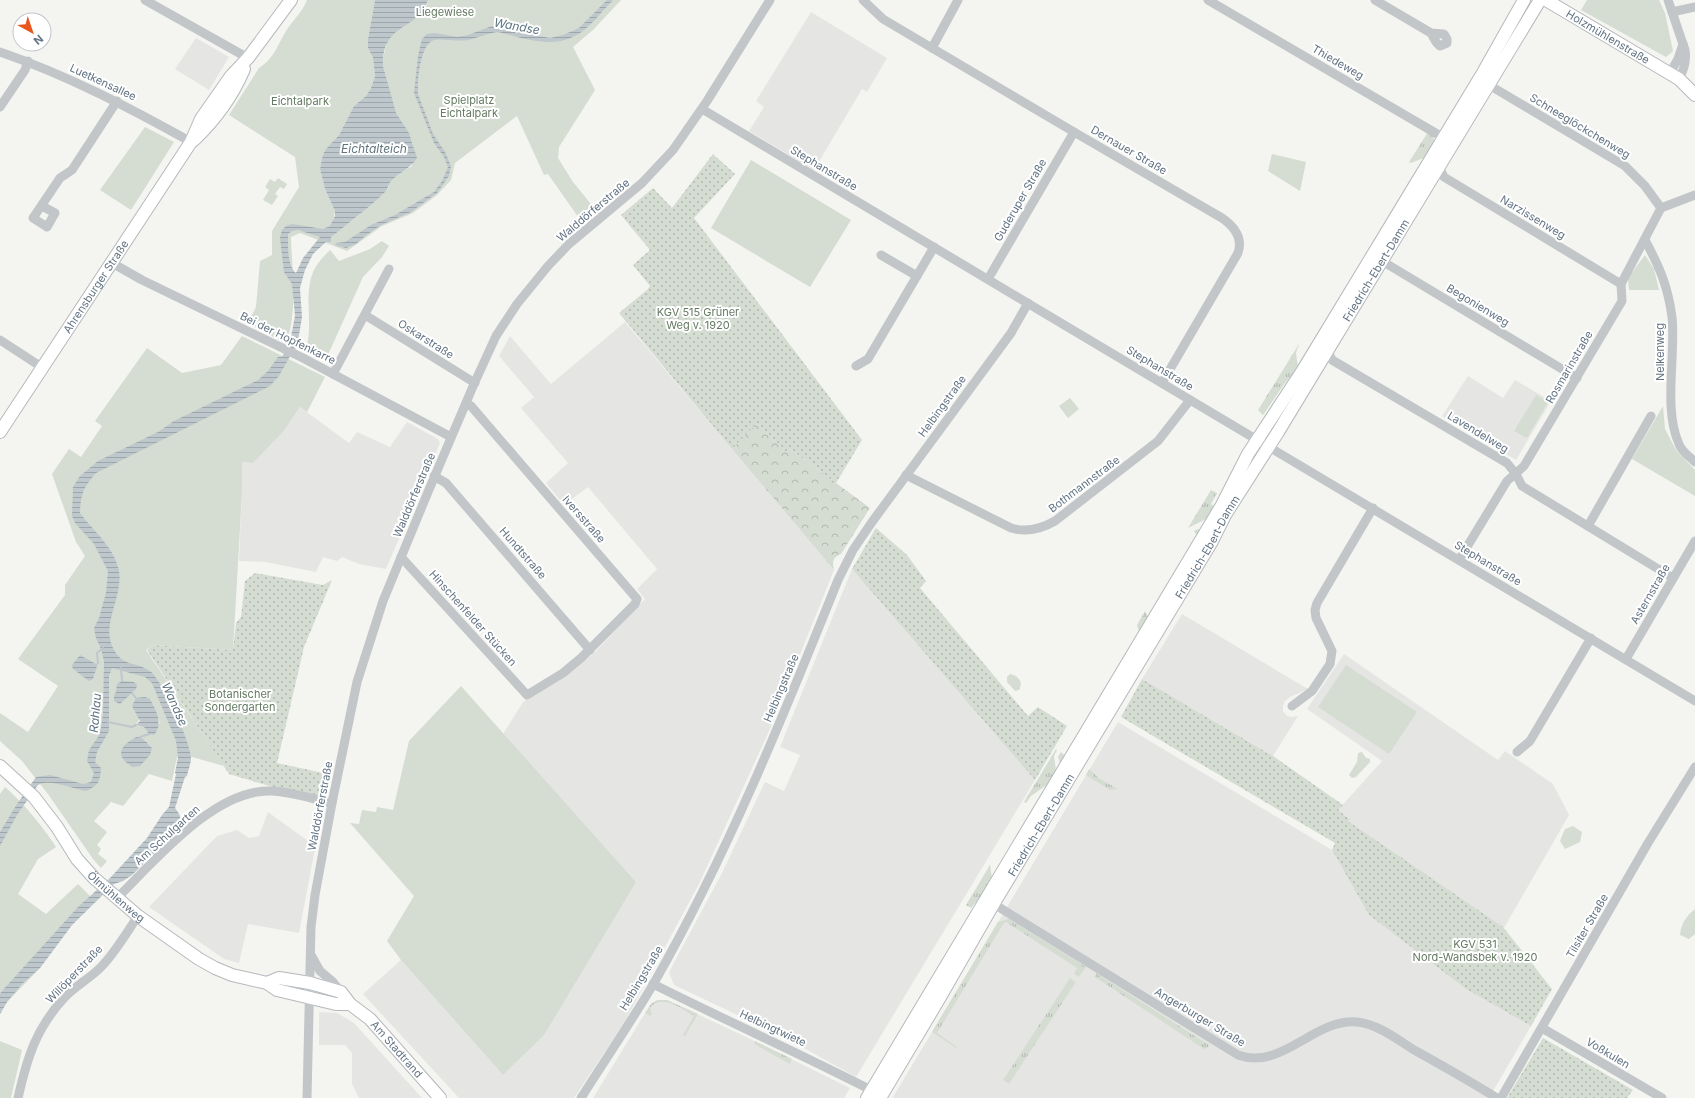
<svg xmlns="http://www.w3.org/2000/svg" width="1695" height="1098" font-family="Inter,sans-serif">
<defs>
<pattern id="grass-tufts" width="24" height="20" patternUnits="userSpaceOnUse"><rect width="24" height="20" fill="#d5dcd1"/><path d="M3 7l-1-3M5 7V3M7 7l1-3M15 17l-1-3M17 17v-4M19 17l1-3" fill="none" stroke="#b0b7af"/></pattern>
<pattern id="forest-crowns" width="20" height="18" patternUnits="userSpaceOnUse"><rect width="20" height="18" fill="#d5dcd1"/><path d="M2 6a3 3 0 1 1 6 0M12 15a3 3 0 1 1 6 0" fill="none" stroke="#b0b7af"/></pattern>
<pattern id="garden-dots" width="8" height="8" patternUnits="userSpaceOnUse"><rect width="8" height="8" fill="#d5dcd1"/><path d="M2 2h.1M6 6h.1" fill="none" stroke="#b0b7af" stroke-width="1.8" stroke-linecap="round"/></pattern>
<pattern id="water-rules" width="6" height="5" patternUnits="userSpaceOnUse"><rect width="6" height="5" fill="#bdc7cc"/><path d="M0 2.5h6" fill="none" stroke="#9da6ab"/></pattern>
</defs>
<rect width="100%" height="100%" fill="#f4f5f0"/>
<g fill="#e5e6e4">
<polygon points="811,12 887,58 867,92 862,89 814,170 749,131 764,107 756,101"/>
<polygon points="196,38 229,57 209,90 175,69"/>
<polygon points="625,322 834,570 770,729 699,884 624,1023 574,1098 459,1098 363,994 401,960 503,1075 636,882 503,734 523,702 579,665 596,651 645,599 637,589 657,569 588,487 564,505 546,483 568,463 521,408 534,397 499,356 510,336 551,384"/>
<polygon points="1468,376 1503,398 1515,380 1551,401 1516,460 1442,416"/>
<polygon points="300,407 349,443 357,432 390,447 407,422 438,439 440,443 386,569 359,564 342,557 337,561 323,557 316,572 265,562 239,561 242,493 242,462 253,463 283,432"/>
<polygon points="852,569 1035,780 856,1077 784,1037 674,985 669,972 721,875 765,782 784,791 800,755 780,747"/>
<polygon points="1182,614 1308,689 1290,697 1285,701 1283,706 1283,711 1286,715 1290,717 1298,716 1273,756 1142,679"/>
<polygon points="1344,654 1498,760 1505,751 1553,784 1569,815 1504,928 1348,821 1349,818 1338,810 1382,761 1307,709"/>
<polygon points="1118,722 1332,850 1369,915 1466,989 1531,1026 1489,1098 895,1098 893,1097"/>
<polygon points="268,812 308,841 316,843 299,933 248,924 239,963 224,959 149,907 217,836 237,830 249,838 259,836"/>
<polygon points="661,1000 667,1000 740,1034 850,1088 844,1098 593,1098 650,1005 655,1001"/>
<polygon points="319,1012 337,1013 354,1023 422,1098 359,1098 352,1084 352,1053 345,1045 319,1045"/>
</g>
<g fill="url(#grass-tufts)">
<polygon points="1428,132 1433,136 1435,144 1426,157 1411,163 1409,162"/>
<polygon points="1299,344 1296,353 1298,368 1285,383 1263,415 1258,410"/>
<polygon points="1211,490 1217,493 1211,504 1214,506 1210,517 1188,528"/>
<polygon points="1198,529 1201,531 1061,766 1058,757 1061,752 1065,756 1139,632 1137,625 1145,611 1148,617 1197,536 1194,531"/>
<polygon points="1056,749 1057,750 1054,756 1056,771 1051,782 1031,796 1026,803 1024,802"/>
<polygon points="1089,769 1100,779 1118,789 1110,790 1086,775"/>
<polygon points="990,865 992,878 981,896 971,908 966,905"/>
<polygon points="1009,919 1086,967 1079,977 1074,973 1077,968 1006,922 1004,923 937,1033 957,1047 956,1048 932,1032 998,922"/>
<polygon points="1096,973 1209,1045 1209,1047 1204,1049 1095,977"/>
<polygon points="1070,978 1076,982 1009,1084 1003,1080"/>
<path d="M658,1000h9l31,14 -13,22 -2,-1 11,-19c-12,-7 -32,-23 -44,-8l2,6 -2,2 -5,-3 7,-10z"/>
<polygon points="755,1041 792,1059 790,1064 754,1044"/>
</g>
<path fill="url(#forest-crowns)" d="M757,423l29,29 4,-3 80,59 -29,46c-8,3 -9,8 -7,16l-102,-121z"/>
<g fill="#d5dcd1" fill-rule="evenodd">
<path d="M307,0h68l-7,39v9l5,10 2,18 -4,12 -5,8 -12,10 -15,29 -14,15 -3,8 -2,11 5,20 10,22 -2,11 4,10 20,-15 31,-28 2,-8 13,-10 9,-5c7,-30 -8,-31 -17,-55 -5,-14 -8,-30 -12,-45v-8l5,-20 39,-33 1,-5h193l-27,29 -21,18 22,43 -36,57 -1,11 15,24 22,27 -14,12 -33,-47 -4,1 -27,-59 -62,47 -4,17 -14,15 -24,18 -31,13 -35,25 -47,-18 -9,4c1,35 7,74 -5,107l-38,-21 8,-16 4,-46 12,-6v-24l27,-44 -4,-30 -66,-42 30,-47c16,-10 19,-25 29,-40 6,-9 15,-17 19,-28z"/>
<polygon points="1587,0 1659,0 1665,13 1673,51 1666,57 1581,10"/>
<polygon points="145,127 174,142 131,210 100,190"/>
<polygon points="1272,154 1306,162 1300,191 1268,171"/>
<polygon points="751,160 851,220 810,287 711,228"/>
<polygon points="278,178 287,184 284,189 280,187 275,194 278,196 272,205 263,200 269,190 265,187 270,179 275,182"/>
<path d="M382,241l7,5 -7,11 -19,20 -36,80 -20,-12c6,-24 -4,-51 7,-75 4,-8 10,-14 16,-20l9,11 31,-12z"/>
<polygon points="1645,255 1654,269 1659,290 1629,290 1628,278"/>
<path d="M242,336l83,41 -18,35 -7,-5 -17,25 -30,31 -11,-1v31l-9,157 -81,-5 -6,5 78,116 -32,-9h-15l-5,24 -23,-7 -26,32 -12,-4 -17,19 13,11 -10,13 4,4 -3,5 9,7 -6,7 -8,-9 -45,-65 -26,-33 -22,-20v-28l28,19 30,-46 -40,-27 47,-64v-10l20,-29 -9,-14 -24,-68 17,-25 12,8 21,-31 -7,-5 52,-73 35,25 39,-8zM150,699l10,24 -13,8 -3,-4 -8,-2zM145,740l7,8 -25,14 -5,-3z"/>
<polygon points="1536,395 1548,402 1527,438 1514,431"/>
<polygon points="1070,398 1079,409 1068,418 1059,406"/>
<polygon points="1663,406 1665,429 1676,450 1695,470 1695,496 1632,459"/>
<polygon points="1346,665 1417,712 1389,754 1318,707"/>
<path d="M1010,674c8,2 14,7 9,16l-4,1 -8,-9v-5z"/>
<polygon points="461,686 636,882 544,1035 503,1075 401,960 387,941 414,896 350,823 359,824 362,810 376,812 377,807 393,810 409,741"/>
<polygon points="1362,752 1366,758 1370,759 1370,762 1356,777 1352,778 1349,775 1357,762 1358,753"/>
<path d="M5,787c20,18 36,37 51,60l-18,12 -20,35 28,20 32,-30 17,17 -23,24 -32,43 -33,34 -7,12v-220z"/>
<polygon points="1573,826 1582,832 1580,842 1565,849 1560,841 1565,829"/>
<path d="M1695,909v25l-6,5 -9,-4c1,-11 6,-19 15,-26z"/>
<polygon points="0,1041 22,1050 11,1098 0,1098"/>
</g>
<g fill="url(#garden-dots)">
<polygon points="713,154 735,174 694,218 862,440 836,483 790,449 786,452 757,423 732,449 619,313 647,290 650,286 633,265 650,250 621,215 653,188 672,208"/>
<polygon points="876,528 907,555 926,581 920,588 1028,716 1038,707 1067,726 1035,780 852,569"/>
<polygon points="255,573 317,584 323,585 332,580 304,647 277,763 328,774 323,798 273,787 229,774 147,650 152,645 233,650 236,623 241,617 245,581"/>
<polygon points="1142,679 1273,756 1343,805 1338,810 1350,819 1348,821 1503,927 1552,989 1531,1026 1466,989 1369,915 1332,850 1335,843 1121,717"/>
<polygon points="1543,1038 1633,1090 1627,1098 1507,1098"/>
</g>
<g fill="url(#water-rules)" fill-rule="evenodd">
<path d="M375,0h53c-10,32 -46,21 -45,66l13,47 13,20 8,25c-6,10 -17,14 -25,22 -4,4 -3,7 -6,11 -17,17 -36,31 -55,46v5h-5l-13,12 -8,16 -5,18 2,29 -5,30 -8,11 -10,18 -9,10 -174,87c-13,15 -15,21 -16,40 13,18 32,32 38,54 8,27 -18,56 -5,81 9,19 22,13 37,23 12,9 41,71 41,87 0,6 -3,12 -4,18l-2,1 -10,31c6,8 7,11 4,21l-47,46 -9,6 -9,3 -42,41 -32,43 -18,16 -15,18 -7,12v-20l2,-3 76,-84 32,-29 37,-40 15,-23 7,-8 7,-33 -1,-1 3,-16 -2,-16 -24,-58 -7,-6 -33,-9 -3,8v55l-12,21 -2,10 6,6c-1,14 -2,17 -15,23 -13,-2 -37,-13 -48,-6l-21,30 -17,31v-14l17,-28 19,-27 14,-2 33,9 8,-2 3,-9 -7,-12 2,-11 9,-13 3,-8 2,-15 1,-53 -3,-12 -5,-11 -2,-10 5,-10 7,-25 2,-22 -14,-27 -19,-21 -3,-7 1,-29 7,-11 18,-15 60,-29 16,-11 84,-41 10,-9 10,-14h4l8,-15 5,-26 -3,-32 -8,-12 -4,-34 2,-8 4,-4 6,-2 31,5 7,-3 5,-10v-5l-10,-22 -5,-20 2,-11 3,-8 14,-15 15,-29 12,-10 5,-8 4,-12 -2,-18 -5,-10v-9zM298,230l22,7 -17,21 -7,15c-9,-7 -8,-28 -8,-39l4,-3z"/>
<path d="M607,0h6c-12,12 -24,29 -38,36 -25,13 -52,2 -77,-4 -11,1 -20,6 -30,8 -11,2 -25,-2 -34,0 -14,4 -17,42 -16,54l15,40 12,18 6,14 -2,10 -12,17 -26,19 -30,13 -16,11 -9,8 -10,4 -11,-3 1,-2 9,-1 26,-17 24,-10 39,-23 8,-11 6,-14 -4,-10 -10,-14 -20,-50 4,-37 4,-17 5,-5 8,-1 22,4 11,-2 24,-9 13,1 19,6 26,5 13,-3 16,-7z"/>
<polygon points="80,655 96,664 98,663 93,679 89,681 73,669 72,665"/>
<polygon points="122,681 134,682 137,685 136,689 120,704 114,701 114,695 116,692 117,684"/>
<path d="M145,697l5,2c6,12 14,24 4,36l-5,-1 -5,-7 -8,-2 4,-4 -8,-15 4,-8z"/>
<path d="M136,737c8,0 11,6 16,11l-2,7 -10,11 -8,1c-3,-3 -9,-6 -10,-10 -4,-9 7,-16 14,-20z"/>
</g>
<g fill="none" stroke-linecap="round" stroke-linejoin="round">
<g stroke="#bdc7cc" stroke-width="2">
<polyline points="98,663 97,653 103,648"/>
<polyline points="121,668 122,681"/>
<polyline points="132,693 136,698"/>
<polyline points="108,722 132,727 136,725"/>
<polyline points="140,737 149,734"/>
</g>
<g stroke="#b5b9bd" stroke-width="14">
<g id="major">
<path id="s1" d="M1546,0l133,79 16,16"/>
<path d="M194,140c21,-20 39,-45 50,-71"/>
<path id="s2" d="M0,432l191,-290 10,-23 30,-43 17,-18 43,-58"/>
<path id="s3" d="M0,766l34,31 23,30 20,32 17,19 44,38 61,43 16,9 17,7 35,8 10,7 59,14h14"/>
<path id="s4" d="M267,983l12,-5 31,5 31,9 9,12 20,15 70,79"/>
<polyline points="867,1098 1222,505 1248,454 1303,370 1380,243 1484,71 1524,0"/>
<path id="s5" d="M880,1098l59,-99 55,-96 217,-360 14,-28 53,-83 262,-432"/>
</g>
</g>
<g stroke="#c2c6c9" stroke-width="9">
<polyline points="145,0 248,58"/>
<path d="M863,0l20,19 191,113 148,86c13,9 21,20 16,35l-76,130"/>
<polyline points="1208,0 1444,138 1447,141"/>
<polyline points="1375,0 1431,33 1444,34 1447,39 1447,43 1440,46 1436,42 1431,33"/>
<path d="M1668,0l17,50c2,11 -1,20 -6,29"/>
<polyline points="1672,12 1695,7"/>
<polyline points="932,48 958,0"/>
<path d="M0,52c67,23 130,56 191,90"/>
<polyline points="1670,73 1678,59 1683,44"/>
<polyline points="1487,79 1489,85 1625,166 1645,186 1661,208"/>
<polyline points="0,107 25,70 28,61"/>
<polyline points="702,109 1695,701"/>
<polyline points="1439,167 1444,177 1621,284"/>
<polyline points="42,206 55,213 47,227 33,218 60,178 72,170 117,101"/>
<path d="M1645,240c14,26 23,46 27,77 4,39 -9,92 7,127 2,7 11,13 16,18"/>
<polyline points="881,255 917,276"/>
<polyline points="1382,255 1382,261 1577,378"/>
<polyline points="112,263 142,280 303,358 451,437"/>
<polyline points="988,279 1074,132"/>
<polyline points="365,315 475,383"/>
<polyline points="0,340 43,368"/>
<polyline points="1328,351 1332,360 1507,463 1516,474 1522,486 1673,578"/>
<polyline points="856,366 868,359 934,247"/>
<polyline points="333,374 389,269"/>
<path d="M906,475l105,53c16,5 30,1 44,-7l103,-80 32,-41"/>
<polyline points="434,476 446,483 590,650"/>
<polyline points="1588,526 1651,416"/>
<polyline points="401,557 527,695 563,673 581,658 635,604 637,599 471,406 466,404"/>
<polyline points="1459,560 1507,481 1524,466 1622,301 1621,284 1661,208 1695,195"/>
<polyline points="1626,659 1695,541"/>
<polyline points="1292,706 1312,691 1330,664 1332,651 1316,618 1315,610 1317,603 1373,508"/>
<polyline points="1517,752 1530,741 1591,638"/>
<path d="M117,898c38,-37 98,-110 155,-107 20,1 41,8 60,12"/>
<path d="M989,901l249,154c44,16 76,-37 119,-33 21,2 41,18 59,29 27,15 55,31 81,47"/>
<polyline points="311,955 320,971 333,982 341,992"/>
<path d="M653,984c74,37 150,71 224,109"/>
<polyline points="1542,1028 1662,1098"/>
<path d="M18,1098c9,-40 18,-70 47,-101 11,-12 26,-19 37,-31 14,-15 25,-34 36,-50"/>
<polyline points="307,1098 311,927 315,895 332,803 357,682 383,601 428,492 474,384 496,336 517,304 548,266 569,244 642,183 673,150 707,101 770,0"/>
<path d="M581,1098c24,-38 50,-76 73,-115 73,-128 129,-266 184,-403l15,-30 19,-28 139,-189 17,-30"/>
<polyline points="1501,1098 1648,843 1695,767"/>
</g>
<use href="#major" stroke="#fff" stroke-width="12"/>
</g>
<g text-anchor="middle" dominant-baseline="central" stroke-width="4" stroke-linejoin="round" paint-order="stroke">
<g font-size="11" fill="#657a62" stroke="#fff">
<text x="445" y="12">Liegewiese</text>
<text x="469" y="100">Spielplatz<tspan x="469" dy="13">Eichtalpark</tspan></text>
<text x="300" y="101">Eichtalpark</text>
<text x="698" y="312">KGV 515 Grüner<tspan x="698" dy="13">Weg v. 1920</tspan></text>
<text x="240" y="694">Botanischer<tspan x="240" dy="13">Sondergarten</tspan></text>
<text x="1475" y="944">KGV 531<tspan x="1475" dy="13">Nord-Wandsbek v. 1920</tspan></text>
</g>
<g font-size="11" fill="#627383" stroke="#fff">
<text stroke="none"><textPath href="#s1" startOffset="72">Holzmühlenstraße</textPath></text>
<text transform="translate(1338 62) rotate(30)">Thiedeweg</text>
<text transform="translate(103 82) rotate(25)">Luetkensallee</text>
<text transform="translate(1580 126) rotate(31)">Schneeglöckchenweg</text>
<text transform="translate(1129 150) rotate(30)">Dernauer Straße</text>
<text transform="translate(824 168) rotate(31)">Stephanstraße</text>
<text transform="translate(1020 200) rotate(-60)">Guderuper Straße</text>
<text transform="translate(593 210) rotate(-40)">Walddörferstraße</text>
<text transform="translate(1533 217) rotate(31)">Narzissenweg</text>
<text stroke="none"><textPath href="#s5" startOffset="965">Friedrich-Ebert-Damm</textPath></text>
<text stroke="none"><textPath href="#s2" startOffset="174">Ahrensburger Straße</textPath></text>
<text transform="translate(1478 305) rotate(31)">Begonienweg</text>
<text transform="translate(288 338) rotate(26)">Bei der Hopfenkarre</text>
<text transform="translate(426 339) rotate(32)">Oskarstraße</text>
<text transform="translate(1660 352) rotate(-90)">Nelkenweg</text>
<text transform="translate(1569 367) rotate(-60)">Rosmarinstraße</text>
<text transform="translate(1160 368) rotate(31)">Stephanstraße</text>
<text transform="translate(942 406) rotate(-54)">Helbingstraße</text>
<text transform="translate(1478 432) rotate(31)">Lavendelweg</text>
<text transform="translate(1084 484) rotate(-37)">Bothmannstraße</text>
<text transform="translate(414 495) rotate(-67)">Walddörferstraße</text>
<text transform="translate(584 519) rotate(49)">Iversstraße</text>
<text stroke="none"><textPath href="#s5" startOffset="641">Friedrich-Ebert-Damm</textPath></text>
<text transform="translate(523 553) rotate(49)">Hundtstraße</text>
<text transform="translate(1488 563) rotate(31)">Stephanstraße</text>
<text transform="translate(1650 594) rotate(-60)">Asternstraße</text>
<text transform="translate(473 618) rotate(48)">Hinschenfelder Stücken</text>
<text transform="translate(781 688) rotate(-67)">Helbingstraße</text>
<text transform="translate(320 806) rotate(-79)">Walddörferstraße</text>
<text stroke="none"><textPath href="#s5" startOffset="317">Friedrich-Ebert-Damm</textPath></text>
<text transform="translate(167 835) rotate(-42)">Am Schulgarten</text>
<text stroke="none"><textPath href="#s3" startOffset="176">Ölmühlenweg</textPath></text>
<text transform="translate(1587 926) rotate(-60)">Tilsiter Straße</text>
<text transform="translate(74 974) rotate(-46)">Willöperstraße</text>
<text transform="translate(641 978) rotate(-59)">Helbingstraße</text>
<text transform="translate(1200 1017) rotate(31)">Angerburger Straße</text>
<text transform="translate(773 1028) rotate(25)">Helbingtwiete</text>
<text stroke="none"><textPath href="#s4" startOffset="157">Am Stadtrand</textPath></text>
<text transform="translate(1608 1053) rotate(31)">Voßkulen</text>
</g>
<g font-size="12" font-style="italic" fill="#5e7580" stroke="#fff">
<text transform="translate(517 26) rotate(10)">Wandse</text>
<text x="374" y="148">Eichtalteich</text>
<text transform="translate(175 704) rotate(66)">Wandse</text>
<text transform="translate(95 713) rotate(-85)">Rahlau</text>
</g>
</g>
<g transform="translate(32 32) rotate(140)"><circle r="19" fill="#ffffff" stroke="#c0c7cd"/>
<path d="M0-3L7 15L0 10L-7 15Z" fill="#e8561d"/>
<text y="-6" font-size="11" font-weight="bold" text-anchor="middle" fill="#627383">N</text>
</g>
</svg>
